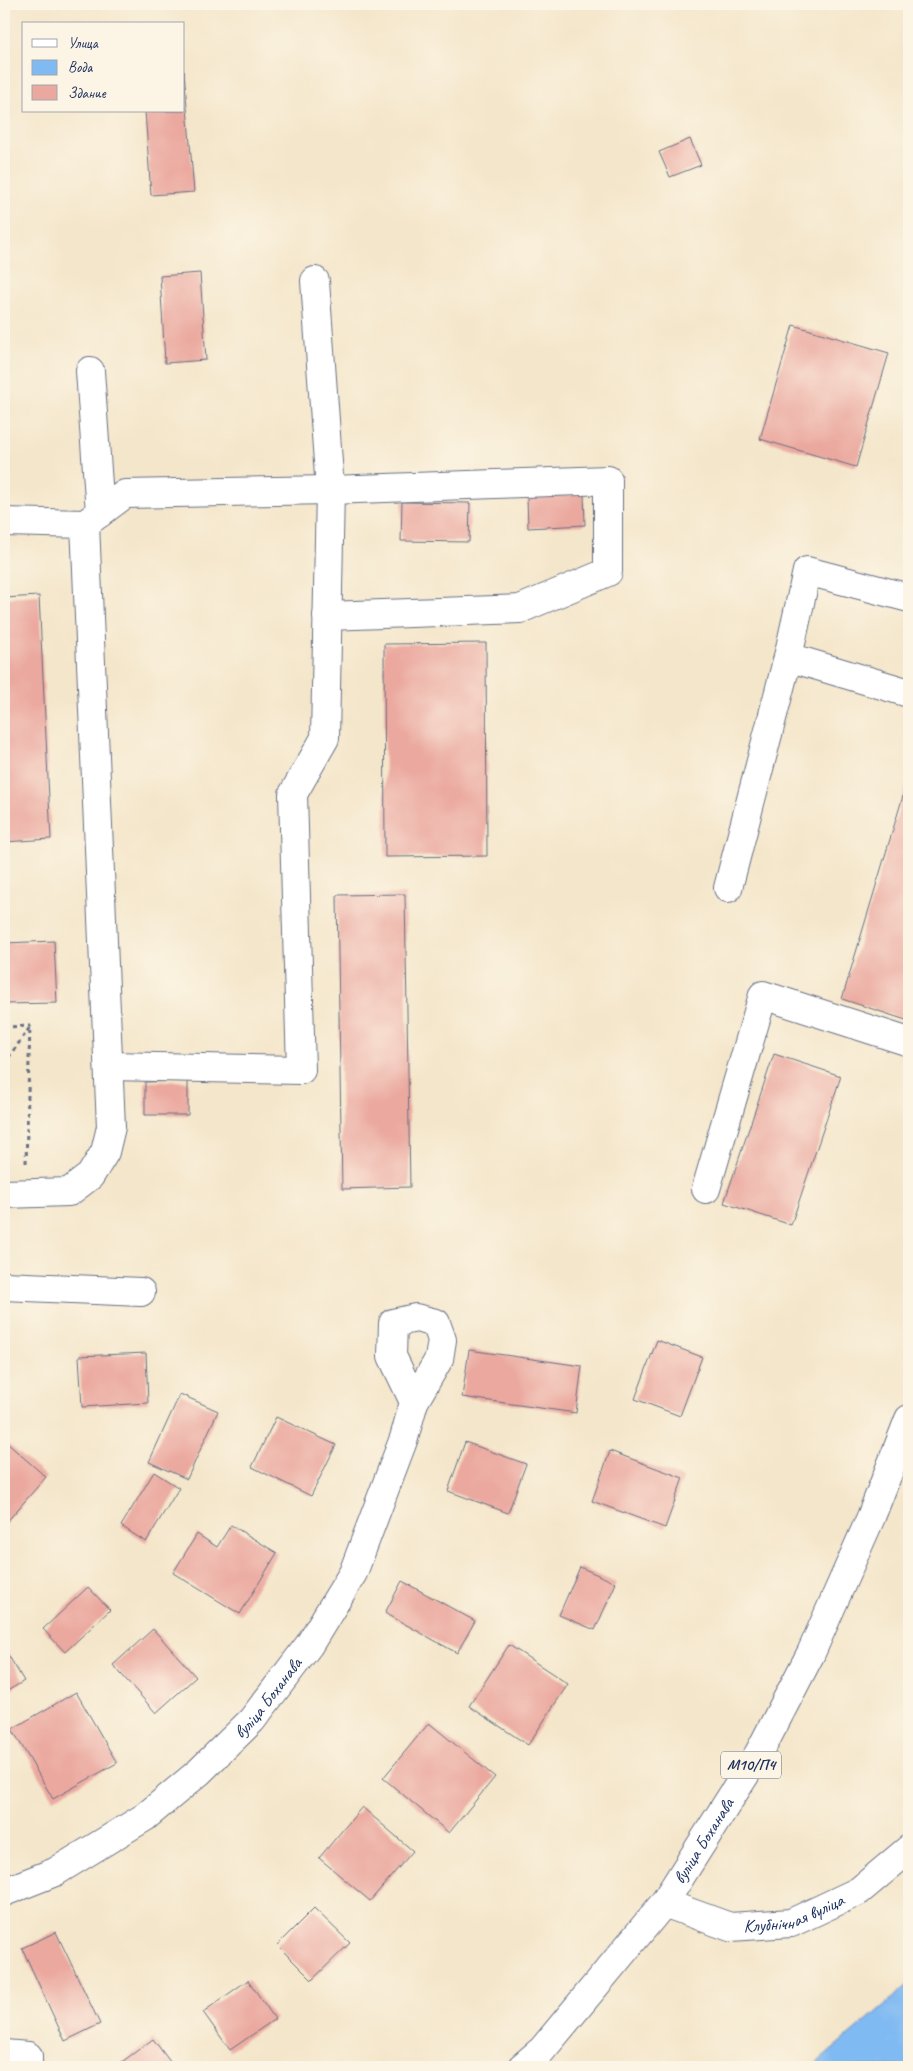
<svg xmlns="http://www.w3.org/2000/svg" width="913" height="2071" font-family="Caveat,sans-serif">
<rect width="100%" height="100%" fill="#fcf5e5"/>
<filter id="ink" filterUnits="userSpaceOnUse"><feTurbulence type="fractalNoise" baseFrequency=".02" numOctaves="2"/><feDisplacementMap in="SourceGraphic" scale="10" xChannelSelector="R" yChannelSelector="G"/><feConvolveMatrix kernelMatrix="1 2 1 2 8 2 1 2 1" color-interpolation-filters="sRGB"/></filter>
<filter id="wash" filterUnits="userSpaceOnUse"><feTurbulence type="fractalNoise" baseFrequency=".0096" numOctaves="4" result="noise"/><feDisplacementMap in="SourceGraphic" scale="20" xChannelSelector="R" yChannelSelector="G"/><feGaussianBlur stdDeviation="1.12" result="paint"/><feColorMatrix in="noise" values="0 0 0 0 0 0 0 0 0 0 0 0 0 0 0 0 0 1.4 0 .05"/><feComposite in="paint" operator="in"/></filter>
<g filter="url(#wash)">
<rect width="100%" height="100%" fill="#f4e6ca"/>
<polygon fill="#80baf2" stroke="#4e74a8" points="909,1984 909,2067 812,2067"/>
<g id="blocks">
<g fill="#eba89f">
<polygon points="184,71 194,192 151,195 145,111 184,111"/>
<polygon points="690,139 701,165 670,177 659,152"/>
<polygon points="200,273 206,360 165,363 160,276"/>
<polygon points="793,325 889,353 856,467 760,439"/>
<polygon points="584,494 585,525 528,528 527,497"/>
<polygon points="402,502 470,503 469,542 401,541"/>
<polygon points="39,596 51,839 4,842 4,598"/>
<polygon points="486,643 487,856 385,857 384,644"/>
<polygon points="909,776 909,1021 842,999"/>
<polygon points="405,894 410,1187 342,1189 337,895"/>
<polygon points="54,941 57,1003 4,1004 4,943"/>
<polygon points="774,1054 841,1076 791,1225 724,1203"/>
<polygon points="188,1081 188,1115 145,1115 145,1082"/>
<polygon points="657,1340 702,1357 680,1416 635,1399"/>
<polygon points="469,1350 582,1366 576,1413 462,1397"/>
<polygon points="146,1353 148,1403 82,1407 79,1356"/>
<polygon points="180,1394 218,1411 187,1479 149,1462"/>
<polygon points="276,1417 336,1445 311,1496 252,1467"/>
<polygon points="465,1442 526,1464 508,1513 448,1491"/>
<polygon points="7,1443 46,1477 4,1525 4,1447"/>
<polygon points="610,1451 683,1478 665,1528 592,1501"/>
<polygon points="154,1472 179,1488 146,1542 121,1526"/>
<polygon points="231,1525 277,1553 240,1614 173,1573 197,1534 217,1547"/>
<polygon points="580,1567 616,1583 595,1630 559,1615"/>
<polygon points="402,1581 475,1621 457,1653 385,1613"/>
<polygon points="88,1587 110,1610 65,1652 43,1629"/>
<polygon points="153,1629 196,1677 156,1713 113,1665"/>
<polygon points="509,1645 568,1684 528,1745 469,1706"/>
<polygon points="4,1648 24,1681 4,1693"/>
<polygon points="76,1692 117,1763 53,1799 12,1729"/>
<polygon points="429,1723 495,1777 449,1833 383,1778"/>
<polygon points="362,1807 413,1851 370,1901 319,1858"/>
<polygon points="314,1908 350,1943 312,1980 277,1945"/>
<polygon points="56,1932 100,2024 65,2041 22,1948"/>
<polygon points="248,1980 275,2019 230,2050 203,2012"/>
<polygon points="153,2039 174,2067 115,2067"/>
</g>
</g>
</g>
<g filter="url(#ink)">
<use href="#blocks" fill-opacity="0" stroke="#676f84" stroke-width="1"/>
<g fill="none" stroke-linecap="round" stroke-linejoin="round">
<g stroke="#676f84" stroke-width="30">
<g id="minor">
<polyline points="90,371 100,513"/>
<polyline points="4,522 85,524 111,1127 105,1152 90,1176 69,1192 4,1194"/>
<polyline points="85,524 125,494 330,490 608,480 608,572 520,609 327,616"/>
<polyline points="909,598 807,571 788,657 909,693"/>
<polyline points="728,888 788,657"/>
<polyline points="110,1066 301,1070 293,794 325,738 330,490 315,281"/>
<polyline points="706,1189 763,995 909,1042"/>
<polyline points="4,1286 141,1292"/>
<path id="s1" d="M4,1892l51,-20 90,-55 54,-45 53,-52 57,-75 44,-72 51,-135 10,-36 25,-43 3,-19 -6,-17 -20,-5 -23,5 -1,33 22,46"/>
<path id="s2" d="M664,1903l66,24 61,-4 68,-32 50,-42"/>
<polyline points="4,2054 28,2056 28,2067"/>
</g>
</g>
<g stroke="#676f84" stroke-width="30">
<g id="major">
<path id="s3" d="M522,2067l20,-17 122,-147 95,-150 52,-100 60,-136 38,-98"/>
</g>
</g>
<g stroke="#676f84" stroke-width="3" stroke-dasharray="4 4" stroke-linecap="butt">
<polyline points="4,1027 30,1026"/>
<polyline points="4,1064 30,1027"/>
<polyline points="26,1163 30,1026"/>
</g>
<use href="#minor" stroke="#fff" stroke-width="28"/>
<use href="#major" stroke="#fff" stroke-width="28"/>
</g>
</g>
<g text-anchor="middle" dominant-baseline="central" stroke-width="4.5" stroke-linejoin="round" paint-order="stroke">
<rect fill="#fcf5e5" stroke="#5e6a86" stroke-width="1" x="721" y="1751.5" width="60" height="27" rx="4"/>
<g font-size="16" font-weight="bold" fill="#1b2f5e">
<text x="751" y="1765">М10/П4</text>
</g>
<g font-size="18" fill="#1b2f5e" stroke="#fcf5e5">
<text stroke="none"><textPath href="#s1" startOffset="332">вуліца Боханава</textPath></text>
<text stroke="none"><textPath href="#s3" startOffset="291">вуліца Боханава</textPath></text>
<text stroke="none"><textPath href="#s2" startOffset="136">Клубнічная вуліца</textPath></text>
</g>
</g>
<rect width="913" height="2071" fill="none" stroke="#fcf5e5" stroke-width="20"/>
<rect x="22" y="22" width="162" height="90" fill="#fcf5e5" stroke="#a2a6af"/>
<rect x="32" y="39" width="25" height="8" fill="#ffffff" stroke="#a2a6af"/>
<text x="68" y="48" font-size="15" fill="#1b2f5e">Улица</text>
<rect x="32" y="60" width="25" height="15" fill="#80baf2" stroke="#a2a6af"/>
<text x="68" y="72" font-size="15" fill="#1b2f5e">Вода</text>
<rect x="32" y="85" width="25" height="15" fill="#eba89f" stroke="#a2a6af"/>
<text x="68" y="98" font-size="15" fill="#1b2f5e">Здание</text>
</svg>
